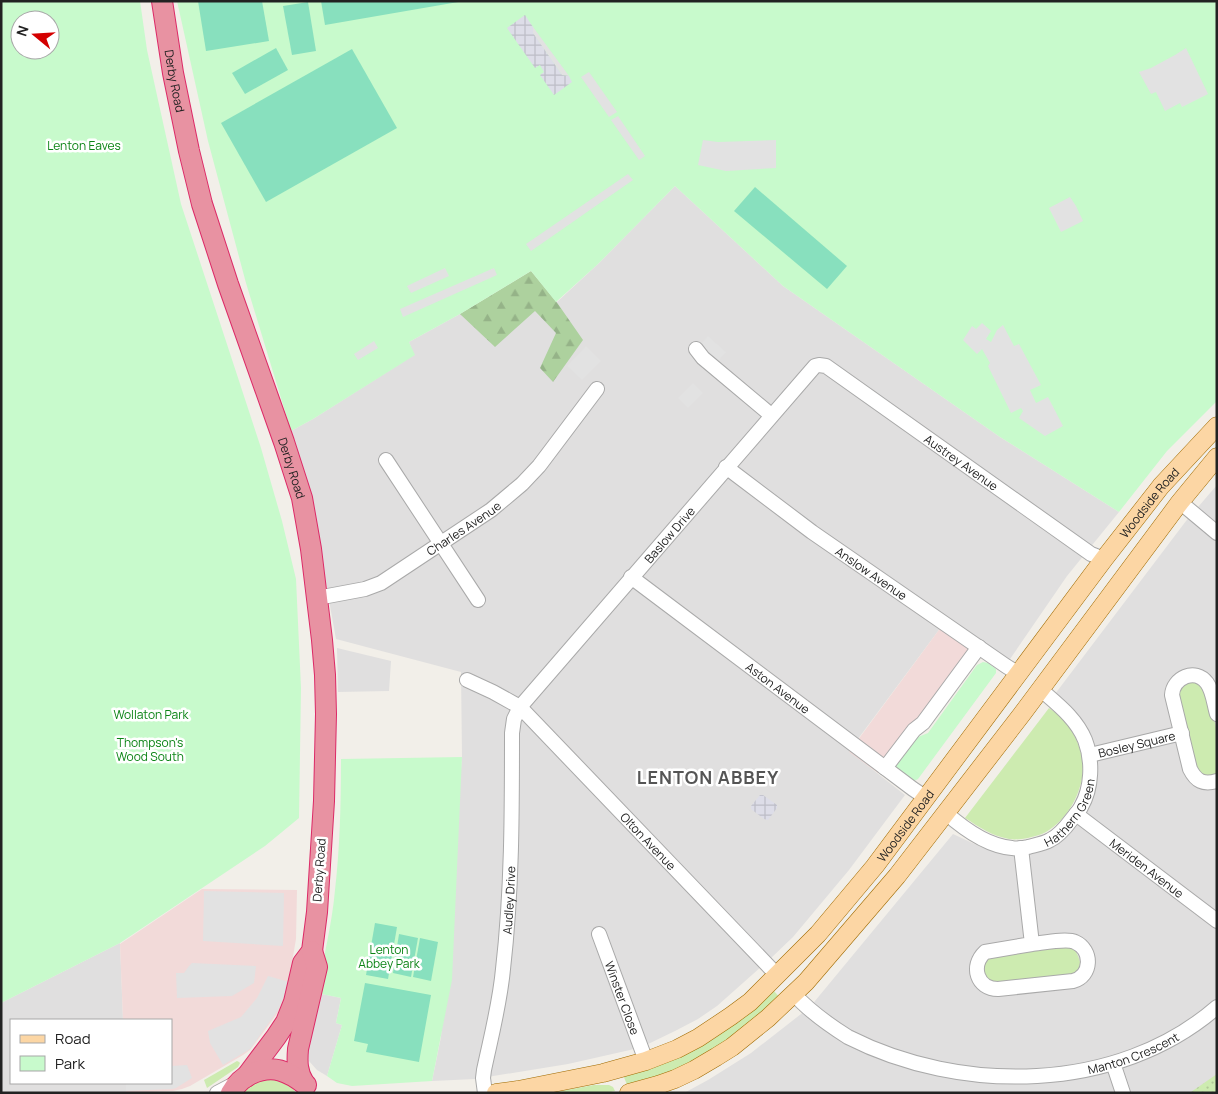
<svg xmlns="http://www.w3.org/2000/svg" width="1218" height="1094" font-family="Manrope,sans-serif">
<defs>
<pattern id="forest-firs" width="22" height="20" patternUnits="userSpaceOnUse" patternTransform="scale(1.25)"><rect width="22" height="20" fill="#add19e"/><path d="M5 1l3.5 6h-7zM16 11l3.5 6h-7z" fill="#95b388"/></pattern>
<pattern id="garden-dots" width="8" height="8" patternUnits="userSpaceOnUse" patternTransform="scale(1.25)"><rect width="8" height="8" fill="#cdebb0"/><path d="M2 2h.1M6 6h.1" fill="none" stroke="#b0c997" stroke-width="1.8" stroke-linecap="round"/></pattern>
<pattern id="plaza-grid" width="8" height="8" patternUnits="userSpaceOnUse" patternTransform="scale(1.25)"><rect width="8" height="8" fill="#dddde8"/><path d="M0 4h8M4 0v8" fill="none" stroke="#bdbdc7"/></pattern>
</defs>
<rect width="100%" height="100%" fill="#f2efe9"/>
<g fill="#e0dfdf">
<polygon points="675,186 783,286 1000,437 1119,512 1067,576 1008,662 947,619 849,751 905,795 849,870 793,937 770,959 717,1006 698,1019 675,1031 646,1045 630,1050 568,1064 475,1079 432,1081 441,1037 462,757 461,672 336,639 311,501 291,431 313,419 414,355 409,342 460,314 531,271 557,302 598,264"/>
<polygon points="1217,485 1217,1093 684,1093 708,1080 751,1053 810,1007 953,834 981,847 1015,854 1061,841 1081,822 1085,816 1092,794 1097,765 1055,694 1186,521"/>
<polygon points="337,648 391,661 389,691 338,692"/>
<polygon points="120,943 123,1020 11,1020 11,1083 126,1083 126,1093 1,1093 1,1003"/>
<polygon points="317,993 341,998 336,1023 342,1025 327,1076 317,1070 309,1061 308,1050"/>
</g>
<g fill="#f2dad9">
<polygon points="947,619 976,640 878,773 849,752"/>
<polygon points="202,889 297,890 296,939 289,980 285,997 279,1011 259,1038 250,1050 243,1055 190,1086 182,1089 173,1091 126,1093 126,1083 171,1083 171,1020 123,1020 120,944"/>
</g>
<g fill="#cdebb0">
<polygon points="1195,680 1208,692 1217,732 1217,777 1198,775 1178,696 1181,686"/>
<path d="M1049,708c5,4 13,8 17,14 7,9 12,20 15,31 8,28 -10,65 -35,79 -5,3 -12,4 -18,6 -6,1 -13,2 -19,1 -17,-3 -30,-12 -44,-21z"/>
<path d="M1067,947l8,3 3,6 2,6 -1,7 -5,7 -80,7c-11,-6 -13,-13 -10,-24l9,-4z"/>
<polygon points="774,991 782,1000 771,1010 685,1070 628,1087 623,1075 699,1047 715,1038"/>
<polygon points="237,1061 239,1062 240,1063 238,1067 207,1088 204,1080"/>
<polygon points="269,1077 288,1083 296,1093 242,1093 249,1083"/>
<polygon points="594,1085 609,1085 613,1087 615,1091 606,1093 550,1093"/>
</g>
<polygon fill="url(#forest-firs)" points="531,271 558,304 583,340 553,382 540,368 556,333 535,311 495,347 460,314"/>
<g fill="#c8facc" fill-rule="evenodd">
<path d="M1,1h139l7,49 34,154 80,244 21,73 14,58 5,109 -2,130 -34,28 -145,97 -119,60zM20,20h30v30h-30z"/>
<polygon points="177,1 1217,1 1217,401 1167,451 1119,512 1000,437 783,286 675,186 598,264 556,302 531,271 460,314 409,342 415,355 313,419 291,431 246,283 208,141"/>
<polygon points="983,662 988,663 996,669 996,673 918,779 914,781 910,781 895,768 896,766 918,737 928,733 977,665"/>
<path d="M462,757l-10,223 -20,101 -80,5 -15,-3 -10,-7 15,-51 -6,-2 5,-25 -24,-5c6,-34 15,-68 18,-103 5,-43 6,-88 6,-131z"/>
</g>
<polygon fill="url(#garden-dots)" points="1217,1074 1217,1093 1191,1093 1191,1092"/>
<g fill="#88e0be">
<polygon points="198,1 262,1 269,41 206,51"/>
<polygon points="321,1 464,1 325,25"/>
<polygon points="308,2 316,51 292,55 283,6"/>
<polygon points="276,48 288,70 245,94 232,73"/>
<polygon points="352,49 397,128 266,202 221,123"/>
<polygon points="755,187 847,266 827,289 734,211"/>
<polygon points="375,923 397,927 388,979 366,975"/>
<polygon points="399,934 418,938 411,977 393,973"/>
<polygon points="420,938 438,942 431,981 413,977"/>
<polygon points="365,983 431,995 419,1062 366,1052 368,1044 354,1041"/>
</g>
<g fill="#e2e2e2">
<polygon points="533,27 569,76 562,75 532,32"/>
<polygon points="1186,48 1208,94 1182,107 1180,103 1165,111 1156,92 1151,94 1139,72 1151,68 1175,55"/>
<polygon points="589,72 617,112 609,117 581,77"/>
<polygon points="618,116 645,156 639,160 611,120"/>
<polygon points="703,140 718,142 776,140 776,168 726,171 698,165"/>
<polygon points="628,174 633,180 531,251 526,244"/>
<polygon points="1070,197 1076,206 1083,221 1061,232 1049,208"/>
<polygon points="445,268 449,276 411,293 407,286"/>
<polygon points="494,268 497,275 403,317 400,309"/>
<polygon points="982,323 991,331 986,339 991,342 997,330 1003,325 1014,346 1019,344 1041,385 1030,390 1036,403 1048,397 1063,426 1045,436 1019,418 1023,411 1021,408 1011,413 988,366 990,363 982,349 977,354 963,340 972,326 976,329"/>
<polygon points="708,336 726,352 708,373 689,356"/>
<polygon points="374,341 378,348 358,360 354,354"/>
<polygon points="586,346 601,361 582,380 567,366"/>
<polygon points="693,383 703,393 688,408 678,398"/>
<polygon points="204,891 284,893 283,946 203,941"/>
<polygon points="192,963 256,966 254,983 232,996 177,998 176,973 184,973 189,966"/>
<polygon points="268,976 289,982 284,997 278,1010 250,1049 223,1065 210,1043 208,1031 241,1017 257,998"/>
<polygon points="187,1065 192,1078 176,1088 172,1089 126,1091 126,1083 171,1083 171,1066"/>
</g>
<g fill="url(#plaza-grid)">
<polygon points="525,15 533,27 533,33 562,75 569,76 572,82 554,95 540,75 544,72 540,65 535,68 507,28"/>
<polygon points="760,795 763,795 777,805 777,808 768,820 764,819 751,809 751,806"/>
</g>
<g fill="none" stroke-linecap="round" stroke-linejoin="round">
<g stroke="#a9a9a9" stroke-width="16">
<g id="minor">
<polyline points="696,349 703,358 771,415"/>
<polyline points="386,460 478,600"/>
<path id="s1" d="M726,467l86,65 194,134 13,8"/>
<polyline points="1180,502 1217,533"/>
<path id="s2" d="M631,577l282,212 12,8"/>
<path id="s3" d="M317,598l48,-9 16,-6 110,-73 31,-26 17,-18 58,-77"/>
<path id="s4" d="M467,680l26,12 27,15 257,268"/>
<path d="M1217,714c-3,-10 -4,-23 -10,-31 -12,-16 -34,-5 -35,12l18,74c6,12 13,16 27,12"/>
<path id="s5" d="M1090,755l92,-22"/>
<polyline points="885,768 914,730 923,723 979,647"/>
<path id="s6" d="M946,813c18,16 41,33 66,35 5,1 11,0 16,-1 7,-2 15,-3 22,-7 9,-4 16,-13 22,-21 3,-4 7,-8 9,-12 11,-19 12,-46 4,-67 -9,-22 -28,-36 -45,-51"/>
<path id="s7" d="M1076,814l141,107"/>
<path d="M1021,848l11,96c10,-1 35,-6 43,-2 18,8 17,34 -2,39l-75,8c-21,0 -28,-23 -13,-37l47,-8"/>
<path id="s8" d="M599,934l47,127"/>
<path id="s9" d="M794,994c15,17 35,31 54,43 112,57 269,57 369,-30"/>
<polyline points="1114,1066 1123,1093"/>
<polyline points="217,1093 238,1082"/>
<path id="s10" d="M485,1093l-2,-15 1,-8c7,-33 16,-67 19,-101 9,-78 9,-157 9,-236l2,-14 6,-12 295,-341 4,-1 7,1 265,188 13,5"/>
</g>
</g>
<g stroke="#a06b00" stroke-width="19">
<g id="major">
<path id="s11" d="M496,1093l22,-3 85,-17 43,-12 31,-12 21,-11 33,-22 19,-14 68,-68 57,-68 229,-307 57,-73 56,-60"/>
<polyline points="629,1093 658,1085 675,1079 694,1070 716,1057 732,1047 768,1018 806,982 897,876 1022,714 1180,502 1217,457"/>
</g>
</g>
<g stroke="#dc2a67" stroke-width="22">
<g id="highway">
<path id="s12" d="M162,1l11,72 16,78 13,53 26,80 56,158 18,56 9,51 11,91 3,35 1,39 -2,87 -7,111 -5,39 -9,12 -9,39 -8,20 -10,15 -30,40"/>
<path d="M304,1083c-7,-11 -7,-21 -6,-34l19,-82 -5,-16"/>
<path d="M231,1093c5,-9 11,-15 20,-19 22,-10 37,-3 55,11"/>
</g>
</g>
<use href="#minor" stroke="#fff" stroke-width="14"/>
<use href="#major" stroke="#fcd6a4" stroke-width="18"/>
<use href="#highway" stroke="#e892a2" stroke-width="20"/>
</g>
<g text-anchor="middle" dominant-baseline="central" stroke-width="5" stroke-linejoin="round" paint-order="stroke">
<g font-size="12" fill="#222" stroke="#fff">
<text stroke="none"><textPath href="#s12" startOffset="81">Derby Road</textPath></text>
<text stroke="none"><textPath href="#s10" startOffset="1018">Austrey Avenue</textPath></text>
<text stroke="none"><textPath href="#s12" startOffset="486">Derby Road</textPath></text>
<text stroke="none"><textPath href="#s11" startOffset="914">Woodside Road</textPath></text>
<text stroke="none"><textPath href="#s3" startOffset="165">Charles Avenue</textPath></text>
<text stroke="none"><textPath href="#s10" startOffset="618">Baslow Drive</textPath></text>
<text stroke="none"><textPath href="#s1" startOffset="180">Anslow Avenue</textPath></text>
<text stroke="none"><textPath href="#s2" startOffset="184">Aston Avenue</textPath></text>
<text stroke="none"><textPath href="#s5" startOffset="48">Bosley Square</textPath></text>
<text stroke="none"><textPath href="#s6" startOffset="150">Hathern Green</textPath></text>
<text stroke="none"><textPath href="#s11" startOffset="509">Woodside Road</textPath></text>
<text stroke="none"><textPath href="#s4" startOffset="245">Olton Avenue</textPath></text>
<text stroke="none"><textPath href="#s7" startOffset="89">Meriden Avenue</textPath></text>
<text transform="translate(319 870) rotate(-86)">Derby Road</text>
<text stroke="none"><textPath href="#s10" startOffset="195">Audley Drive</textPath></text>
<text stroke="none"><textPath href="#s8" startOffset="68">Winster Close</textPath></text>
<text stroke="none"><textPath href="#s9" startOffset="364">Manton Crescent</textPath></text>
</g>
<g font-size="12" fill="#0c8416" stroke="#fff">
<text x="84" y="145">Lenton Eaves</text>
<text x="151" y="714">Wollaton Park</text>
<text x="150" y="742">Thompson's<tspan x="150" dy="14">Wood South</tspan></text>
<text x="389" y="949">Lenton<tspan x="389" dy="14">Abbey Park</tspan></text>
</g>
<g font-size="18" font-weight="bold" letter-spacing="1" fill="#555" stroke="#fff">
<text x="708" y="777">LENTON ABBEY</text>
</g>
</g>
<rect width="1218" height="1094" fill="none" stroke="#222222" stroke-width="5"/>
<rect x="10" y="1019" width="162" height="65" fill="#ffffff" stroke="#a7a7a7"/>
<rect x="20" y="1035" width="25" height="8" fill="#fcd6a4" stroke="#a7a7a7"/>
<text x="55" y="1044" font-size="15" fill="#222222">Road</text>
<rect x="20" y="1056" width="25" height="15" fill="#c8facc" stroke="#a7a7a7"/>
<text x="55" y="1069" font-size="15" fill="#222222">Park</text>
<g transform="translate(35 35) rotate(288)"><circle r="24" fill="#ffffff" stroke="#a7a7a7"/>
<path d="M0-4L9 19L0 12L-9 19Z" fill="#d40000"/>
<text y="-8" font-size="14" font-weight="bold" text-anchor="middle" fill="#222222">N</text>
</g>
</svg>
